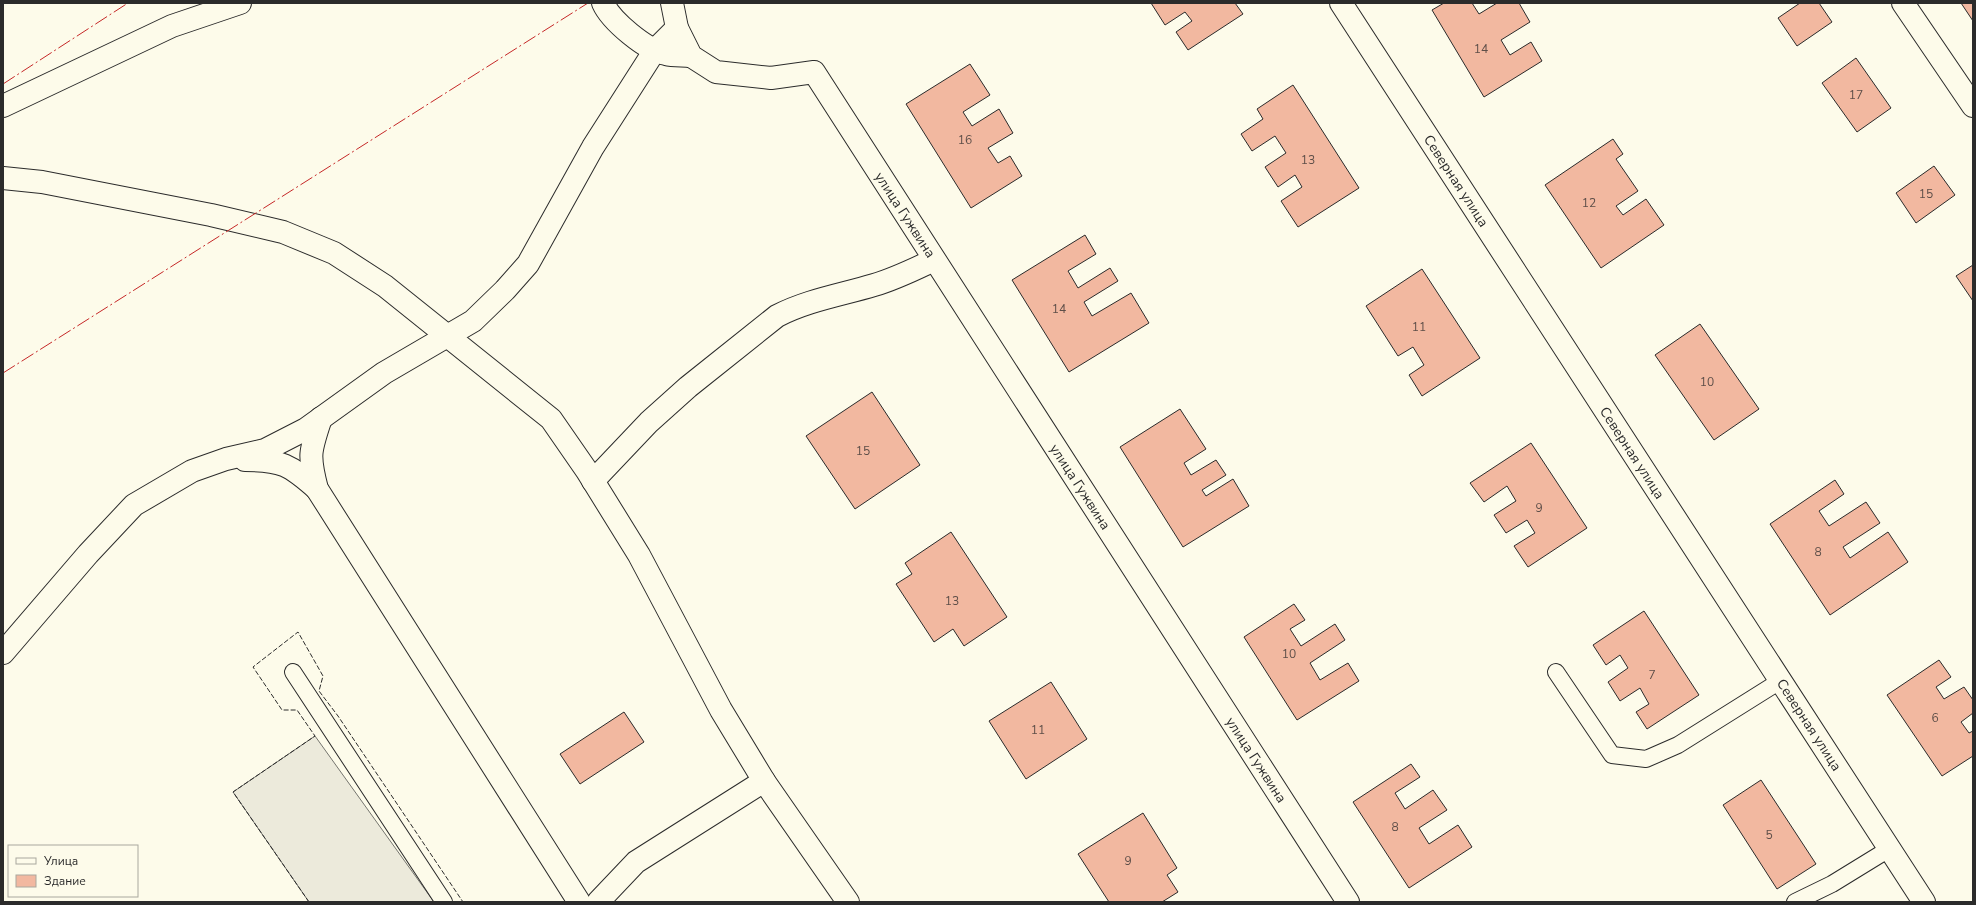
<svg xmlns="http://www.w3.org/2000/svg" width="1976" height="905" font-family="'Nunito Sans',sans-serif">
<rect width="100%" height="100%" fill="#fdfbea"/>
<polygon fill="#eceadb" stroke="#74746e" points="315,736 434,902 309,902 233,792"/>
<g fill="#f2b8a0" stroke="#2b2b2b">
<polygon points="1151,3 1235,3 1243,14 1188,50 1176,32 1192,21 1185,12 1165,25"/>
<polygon points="1444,3 1472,3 1479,14 1497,3 1519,3 1530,22 1501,40 1510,55 1531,42 1542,61 1484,97 1432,10"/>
<polygon points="1800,3 1819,3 1832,22 1797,46 1778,18"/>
<polygon points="1961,3 1973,3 1973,21"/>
<polygon points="1856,58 1891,108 1857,132 1822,83"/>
<polygon points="970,64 990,95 963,112 972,126 999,109 1013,133 988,148 998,163 1010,156 1022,176 971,208 906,104"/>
<polygon points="1293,85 1359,188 1298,227 1281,201 1302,187 1295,175 1278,187 1265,167 1286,153 1275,136 1252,151 1241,134 1263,119 1257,109"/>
<polygon points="1613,139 1623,154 1616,159 1638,191 1616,206 1623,215 1646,199 1664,225 1601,268 1545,185"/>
<polygon points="1934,166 1955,195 1916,223 1896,193"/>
<polygon points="1085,235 1096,254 1068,271 1078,288 1110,268 1118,281 1084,302 1092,316 1131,293 1149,323 1069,372 1012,280"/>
<polygon points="1973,265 1973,301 1956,276"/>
<polygon points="1422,269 1480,358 1422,396 1409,375 1424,365 1413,347 1398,356 1366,306"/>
<polygon points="1700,324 1759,409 1714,440 1655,355"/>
<polygon points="872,392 920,465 855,509 806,436"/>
<polygon points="1180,409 1206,449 1184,463 1191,475 1216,460 1226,475 1202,490 1206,496 1233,479 1249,506 1183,547 1120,447"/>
<polygon points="1531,443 1587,528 1528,567 1514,546 1535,533 1527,520 1506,533 1494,515 1516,501 1507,486 1484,502 1470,483"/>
<polygon points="1835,480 1844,494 1819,511 1829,526 1866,502 1880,523 1843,547 1850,558 1888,532 1908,562 1830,615 1770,524"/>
<polygon points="951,532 1007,617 964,646 953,629 934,642 896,584 912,574 905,563"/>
<polygon points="1294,604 1305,620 1290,629 1301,646 1335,624 1345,640 1310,663 1320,680 1348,663 1359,681 1297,720 1244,637"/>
<polygon points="1644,611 1699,695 1647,729 1636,712 1649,704 1640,688 1620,701 1608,682 1628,668 1620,655 1606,665 1593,645"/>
<polygon points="1939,660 1951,677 1936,687 1944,699 1964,687 1973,700 1973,713 1961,722 1969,733 1973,731 1973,756 1942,776 1887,695"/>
<polygon points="1051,682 1087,739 1026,779 989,721"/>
<polygon points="624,712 644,742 580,784 560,754"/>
<polygon points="1411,764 1420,777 1395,793 1405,809 1433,790 1447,810 1419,828 1429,844 1458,825 1472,847 1409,888 1353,802"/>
<polygon points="1761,780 1816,864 1777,889 1723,805"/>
<polygon points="1143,813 1177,868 1167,875 1178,892 1162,902 1109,902 1078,854"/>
</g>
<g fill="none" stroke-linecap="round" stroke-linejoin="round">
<g stroke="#2b2b2b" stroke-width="18">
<g id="service">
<polyline points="293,672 444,902"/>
<polyline points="1556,672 1612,755 1646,759 1678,745 1780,681"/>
<polyline points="1795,902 1832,884 1889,849"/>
</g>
</g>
<g stroke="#2b2b2b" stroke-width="24">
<g id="minor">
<path d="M603,3c8,18 43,47 63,51 8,2 17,1 25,2"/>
<polyline points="672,3 677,28 691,56 716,72 771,78 814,72 1348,902"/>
<polyline points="1341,3 1924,902"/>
<polyline points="1903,3 1973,106"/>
<polyline points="3,106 172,26 240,3"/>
<polyline points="3,178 42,182 211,215 283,232 334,253 385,286 551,419 587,471 639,555 721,710 764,781 848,902"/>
<path d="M321,418c-11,33 -13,37 -4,71l262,413"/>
<path d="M245,460c37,0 45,5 72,29"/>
<path d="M593,481l56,-59 39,-35 89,-71c31,-16 64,-21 97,-31 21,-6 41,-16 60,-25"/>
<polyline points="3,653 88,554 134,505 192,471 226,459 265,450 306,429 384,373 473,321 505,290 528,264 593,147 655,50 677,28"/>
<polyline points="598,902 636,862 764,781"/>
</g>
</g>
<use href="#service" stroke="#fdfbea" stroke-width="16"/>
<use href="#minor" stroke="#fdfbea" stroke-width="22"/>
<polyline stroke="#2b2b2b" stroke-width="1" stroke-dasharray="5 2" stroke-linecap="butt" points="309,902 233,792 315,736 297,710 282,710 253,667 298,632 323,676 319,691 338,716 463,902"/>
<g stroke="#c62828" stroke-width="1" stroke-dasharray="14 3 2 3" stroke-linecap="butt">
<polyline points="3,84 128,3"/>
<polyline points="3,373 588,3"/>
</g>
</g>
<g text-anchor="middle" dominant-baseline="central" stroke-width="3" stroke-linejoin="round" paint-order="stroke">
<g font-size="12" fill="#5d4e48">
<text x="1481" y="49">14</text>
<text x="1856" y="95">17</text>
<text x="965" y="140">16</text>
<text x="1308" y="160">13</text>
<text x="1926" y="194">15</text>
<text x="1589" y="203">12</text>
<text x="1059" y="309">14</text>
<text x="1419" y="327">11</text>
<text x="1707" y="382">10</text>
<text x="863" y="451">15</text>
<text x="1539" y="508">9</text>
<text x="1818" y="552">8</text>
<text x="952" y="601">13</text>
<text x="1289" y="654">10</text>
<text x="1652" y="675">7</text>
<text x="1935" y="718">6</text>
<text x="1038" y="730">11</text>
<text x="1395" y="827">8</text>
<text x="1769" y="835">5</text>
<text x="1128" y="861">9</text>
</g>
<g font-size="14" fill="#2b2b2b" stroke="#fdfbea">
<text transform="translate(1456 181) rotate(57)">Северная улица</text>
<text transform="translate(905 215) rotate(57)">улица Гужвина</text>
<text transform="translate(1632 453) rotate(57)">Северная улица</text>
<text transform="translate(1080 487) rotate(57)">улица Гужвина</text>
<text transform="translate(1809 725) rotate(57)">Северная улица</text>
<text transform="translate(1256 760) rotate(57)">улица Гужвина</text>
</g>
</g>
<rect width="1976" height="905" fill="none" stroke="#2b2b2b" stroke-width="8"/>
<rect x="8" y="845" width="130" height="52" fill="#fdfbea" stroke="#a9a89e"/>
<rect x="16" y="858" width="20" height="6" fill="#fdfbea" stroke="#a9a89e"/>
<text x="44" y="865" font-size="12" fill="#2b2b2b">Улица</text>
<rect x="16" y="875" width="20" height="12" fill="#f2b8a0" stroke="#a9a89e"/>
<text x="44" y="885" font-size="12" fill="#2b2b2b">Здание</text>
</svg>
